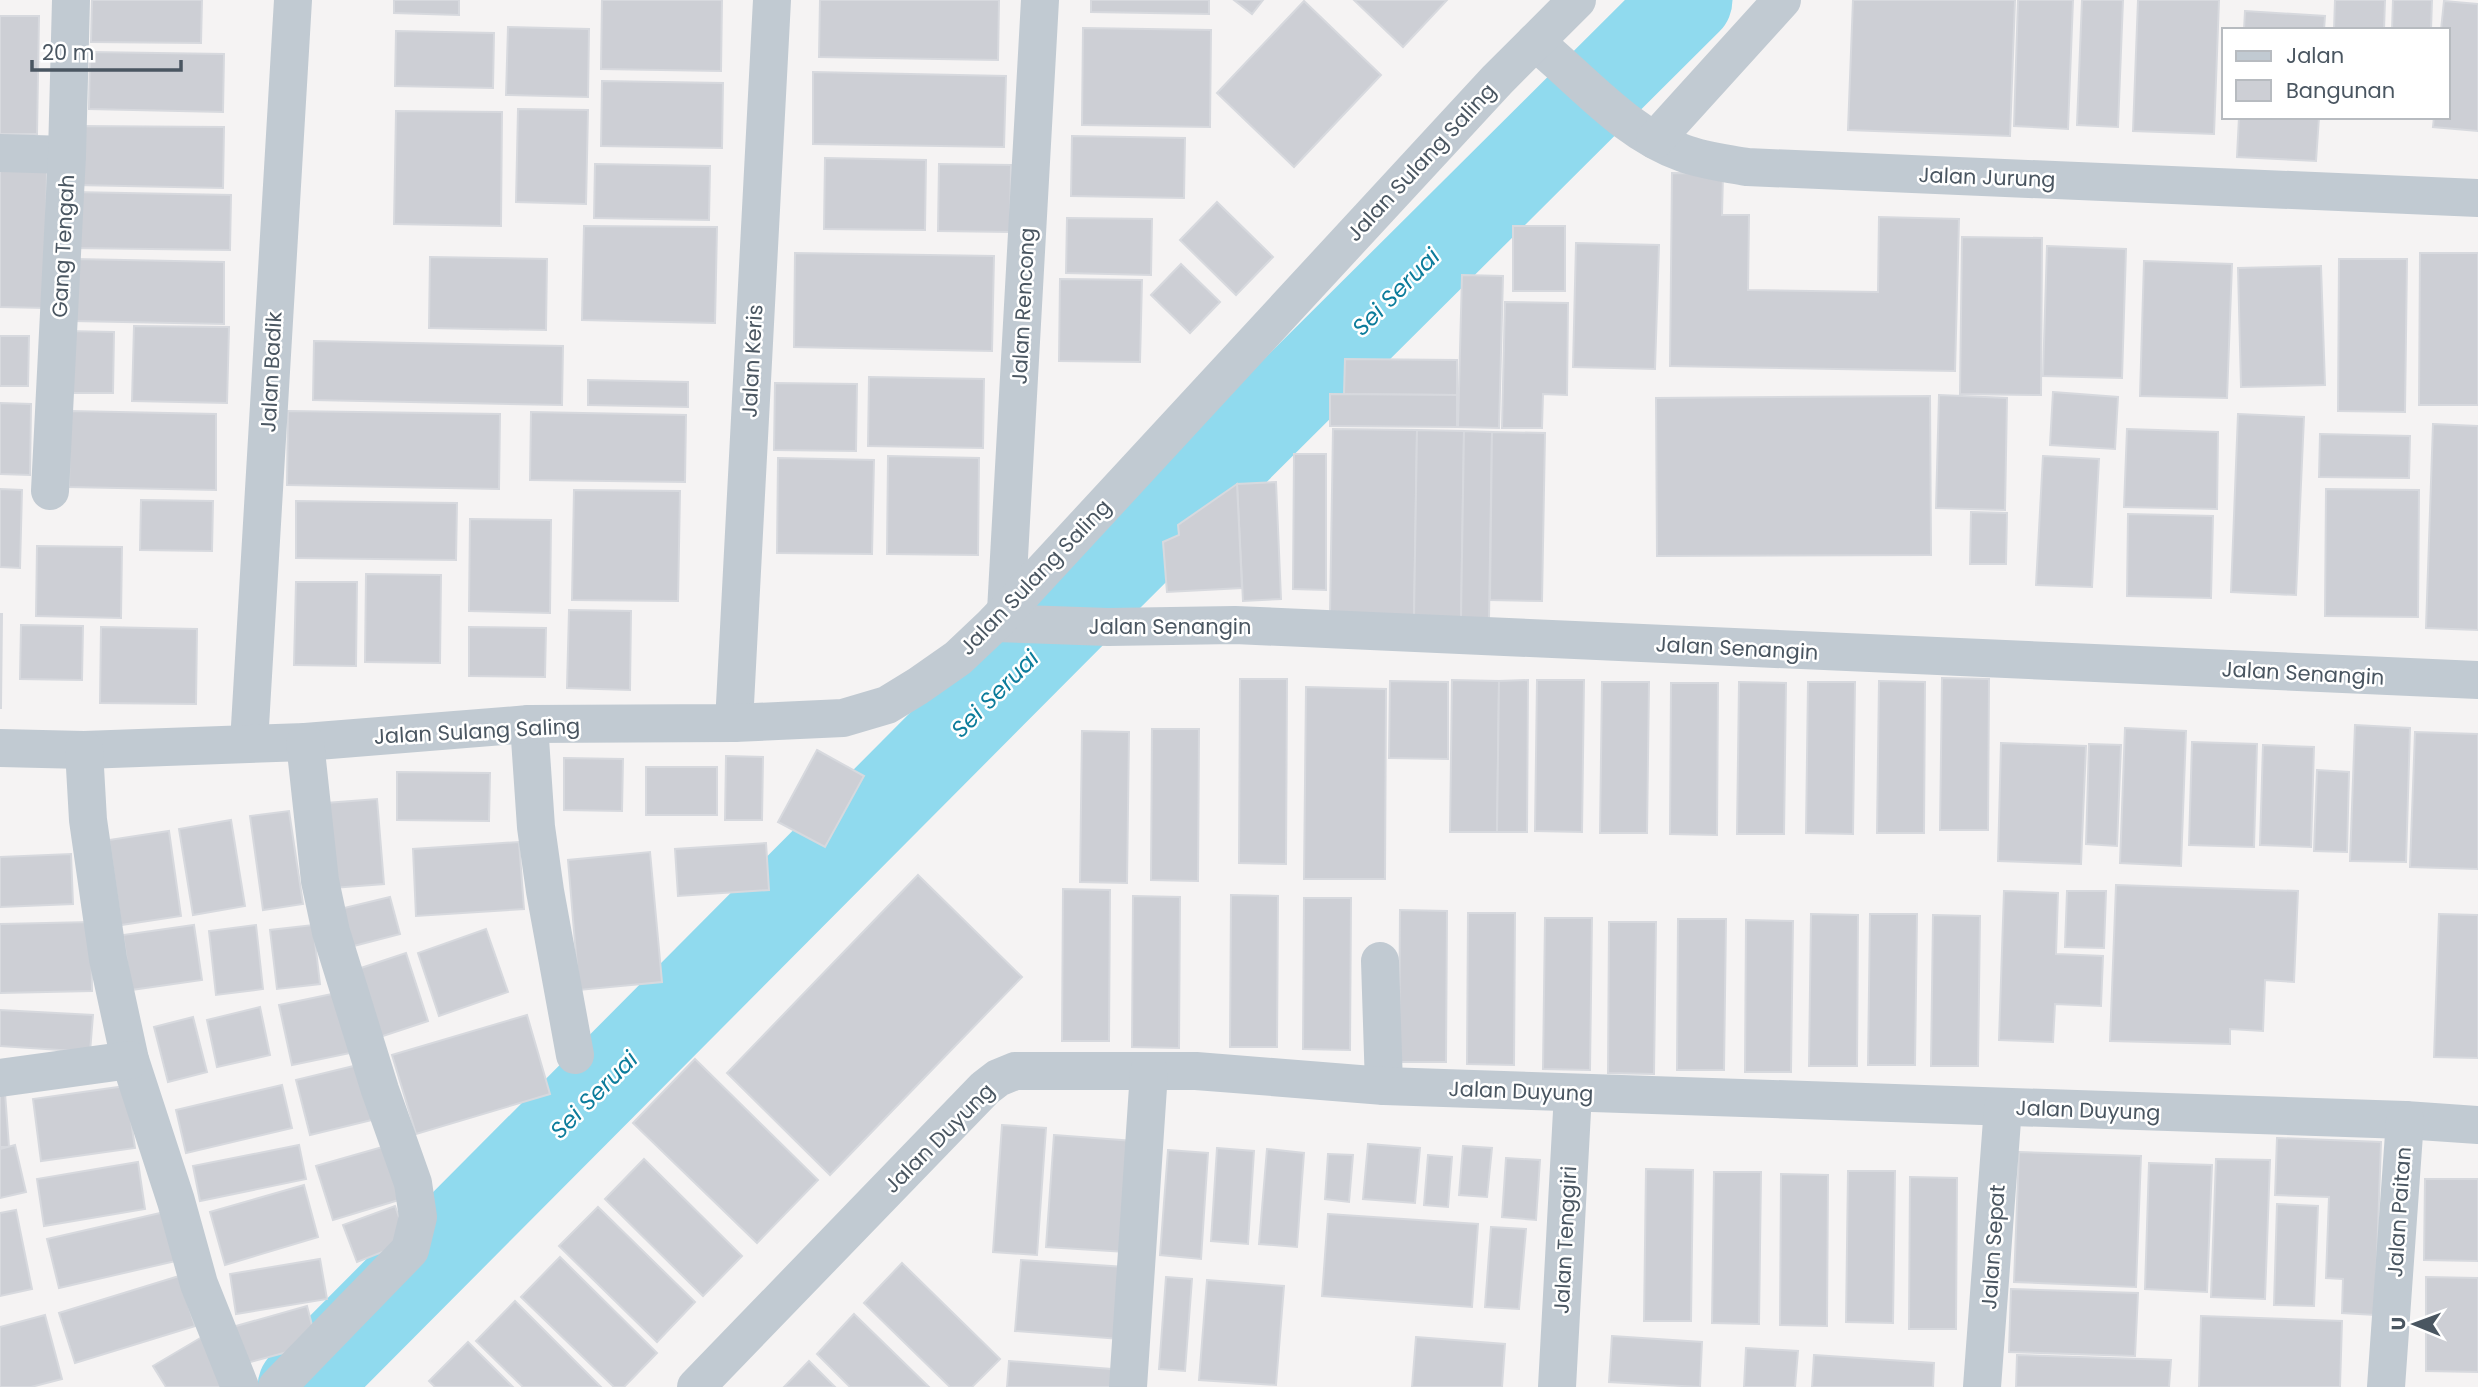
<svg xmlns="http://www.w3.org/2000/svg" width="2478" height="1387" font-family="Poppins,sans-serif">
<rect width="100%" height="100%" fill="#f5f3f3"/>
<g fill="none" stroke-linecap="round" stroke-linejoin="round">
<polyline stroke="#90daee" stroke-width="89" points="302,1387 1104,581 1688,0"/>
</g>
<g fill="#cdcfd5" stroke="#d7d9de" stroke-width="2">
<polygon points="92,0 202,0 201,43 91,42"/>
<polygon points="394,0 459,0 459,15 394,13"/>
<polygon points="602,0 722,0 721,71 601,69"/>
<polygon points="820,0 999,0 998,60 819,57"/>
<polygon points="1091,0 1209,0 1209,14 1091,12"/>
<polygon points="1234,0 1263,0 1252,14"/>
<polygon points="1354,0 1447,0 1403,47"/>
<polygon points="1853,0 2015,0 2010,136 1848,130"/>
<polygon points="2018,0 2073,0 2068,129 2014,126"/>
<polygon points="2082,0 2123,0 2118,127 2077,125"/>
<polygon points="2138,0 2219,0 2214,134 2133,131"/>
<polygon points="2335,0 2385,0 2384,30 2334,30"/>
<polygon points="2393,0 2432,0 2431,30 2392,30"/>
<polygon points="1304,1 1381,75 1294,167 1217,93"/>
<polygon points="2444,1 2478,4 2478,131 2433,127 2434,117 2448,117 2448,30 2441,30"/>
<polygon points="2245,11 2325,16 2324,30 2244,30"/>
<polygon points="0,16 39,16 37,134 0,134"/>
<polygon points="508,27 589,29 588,97 506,95"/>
<polygon points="1083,28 1211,30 1210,127 1082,125"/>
<polygon points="396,31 494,33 493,88 395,86"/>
<polygon points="90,52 224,54 223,112 89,109"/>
<polygon points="813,72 1006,76 1004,147 813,144"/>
<polygon points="602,81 723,83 722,148 601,146"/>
<polygon points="518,109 588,110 586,204 516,202"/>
<polygon points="396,111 502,112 501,226 394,224"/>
<polygon points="2239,117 2319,117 2316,161 2237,157"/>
<polygon points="77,126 224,127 223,188 76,185"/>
<polygon points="1072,136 1185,138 1184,198 1071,196"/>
<polygon points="825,158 926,160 925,230 824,229"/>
<polygon points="595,164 710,166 709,220 594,218"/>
<polygon points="939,164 1011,165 1010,232 938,231"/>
<polygon points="0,169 47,170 45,308 0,307"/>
<polygon points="1672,173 1723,174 1722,215 1749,215 1748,290 1878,292 1879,217 1959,219 1955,371 1670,366"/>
<polygon points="72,192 231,195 230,250 71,248"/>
<polygon points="1217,202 1273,257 1236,295 1180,240"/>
<polygon points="1067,218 1152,219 1151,275 1066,273"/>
<polygon points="584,226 717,227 715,323 582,320"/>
<rect x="1513" y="226" width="52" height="65"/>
<polygon points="1962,237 2042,238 2041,395 1960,394"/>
<polygon points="1576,243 1659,245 1655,369 1573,367"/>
<polygon points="2047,246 2126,249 2122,378 2043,376"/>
<polygon points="795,253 994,256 992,351 794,347"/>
<polygon points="2420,253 2478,253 2478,405 2419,405"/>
<polygon points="430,257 547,259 546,330 429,328"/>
<polygon points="74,259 224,262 224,324 73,321"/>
<polygon points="2339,259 2407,259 2405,412 2338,411"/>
<polygon points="2144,261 2232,264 2227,398 2140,396"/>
<polygon points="1181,264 1220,302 1190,333 1151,295"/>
<polygon points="2321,266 2325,385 2241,387 2238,268"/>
<polygon points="1462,275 1503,276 1499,428 1458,427"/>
<polygon points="1060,279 1142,280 1140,362 1059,361"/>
<polygon points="1505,302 1568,303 1567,395 1543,394 1542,428 1502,428"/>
<polygon points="134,326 229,327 227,403 132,401"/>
<polygon points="67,331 114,332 113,393 66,393"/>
<polygon points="0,336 29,336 28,386 0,386"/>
<polygon points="314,341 563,346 562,405 313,400"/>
<polygon points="1345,359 1457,360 1457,395 1344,394"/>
<polygon points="869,377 984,379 983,448 868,446"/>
<polygon points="588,380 688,382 688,407 588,405"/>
<polygon points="775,383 857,384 856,451 774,450"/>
<polygon points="2053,392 2118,397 2115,449 2050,445"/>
<polygon points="1330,394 1457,395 1457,427 1330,426"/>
<polygon points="1939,395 2007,398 2005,510 1936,508"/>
<polygon points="1930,396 1931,555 1657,556 1656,398"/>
<polygon points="0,403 31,404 30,475 0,474"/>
<polygon points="70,411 216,414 216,490 69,487"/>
<polygon points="288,411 500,414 499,489 287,485"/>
<polygon points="531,412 686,415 685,482 530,480"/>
<polygon points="2238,414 2304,417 2296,595 2231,592"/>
<polygon points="2433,424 2478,426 2478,630 2426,628"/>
<polygon points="1333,429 1417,430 1414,617 1330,615"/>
<polygon points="2127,429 2218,432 2217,509 2124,507"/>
<polygon points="1417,430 1464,431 1461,618 1414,617"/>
<polygon points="1464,431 1492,432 1489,618 1461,618"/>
<polygon points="1492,432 1545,433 1542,601 1490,600"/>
<polygon points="2320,434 2410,436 2409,478 2319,477"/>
<polygon points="1294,454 1326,454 1326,590 1293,589"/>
<polygon points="888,456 979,458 978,555 887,554"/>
<polygon points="2043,456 2099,459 2092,587 2036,585"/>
<polygon points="778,458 874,460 872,554 777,553"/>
<polygon points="1276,482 1281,599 1243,601 1237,484"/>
<polygon points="1237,484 1242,588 1167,592 1163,542 1179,535 1178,525"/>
<polygon points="0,489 22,490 20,568 0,567"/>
<polygon points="2326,489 2419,490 2418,617 2325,616"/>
<polygon points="574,490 680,491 678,601 572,600"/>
<polygon points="141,500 213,501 212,551 140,550"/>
<polygon points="296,501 457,503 456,560 296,558"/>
<polygon points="1971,512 2007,513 2006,564 1970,564"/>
<polygon points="2128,514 2213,516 2211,598 2127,596"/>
<polygon points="470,519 551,520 550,613 469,611"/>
<polygon points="37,546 122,547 121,618 36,616"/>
<polygon points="366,574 441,575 440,663 365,662"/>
<polygon points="296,582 357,582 356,666 294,665"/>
<polygon points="569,610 631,611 630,690 567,688"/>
<polygon points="0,614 2,614 1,708 0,708"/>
<polygon points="21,625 83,626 82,680 20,679"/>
<polygon points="101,627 197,629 196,704 100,703"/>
<polygon points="469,627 546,628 545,677 469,676"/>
<polygon points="1942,678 1989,679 1988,830 1940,830"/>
<polygon points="1240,679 1287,679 1286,864 1239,863"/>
<polygon points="1452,680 1499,681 1497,832 1450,832"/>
<polygon points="1528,680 1527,832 1497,832 1499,681"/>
<polygon points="1537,680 1584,680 1582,832 1535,831"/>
<polygon points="1390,681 1448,682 1448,759 1389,758"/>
<polygon points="1879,681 1925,682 1924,833 1877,833"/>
<polygon points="1602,682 1649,682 1647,833 1600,833"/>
<polygon points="1739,682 1786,683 1784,834 1737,834"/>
<polygon points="1808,682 1855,682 1853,834 1806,833"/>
<polygon points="1671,683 1718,683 1717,835 1670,834"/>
<polygon points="1306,687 1386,689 1385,879 1304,879"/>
<polygon points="2355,725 2410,728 2406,862 2350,861"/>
<polygon points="2125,728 2186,731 2181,866 2120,863"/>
<polygon points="1152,729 1199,729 1198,881 1151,880"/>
<polygon points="1082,731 1129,732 1127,883 1080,882"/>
<polygon points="2415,732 2478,734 2478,869 2410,867"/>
<polygon points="2192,742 2257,744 2254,847 2189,845"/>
<polygon points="2001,743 2086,746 2081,864 1998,861"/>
<polygon points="2089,744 2121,745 2117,846 2086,844"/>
<polygon points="2263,745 2314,747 2311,847 2260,845"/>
<polygon points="817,750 864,776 825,847 778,822"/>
<polygon points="726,756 763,757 762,820 725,820"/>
<polygon points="564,758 623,759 622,811 564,810"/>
<rect x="646" y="767" width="71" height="48"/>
<polygon points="2317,770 2349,772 2347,852 2314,851"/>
<polygon points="397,772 490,773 489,821 397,820"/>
<polygon points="377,799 384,884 333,888 326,803"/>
<polygon points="289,811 303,904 263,910 250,816"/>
<polygon points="231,820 245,906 193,915 179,829"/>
<polygon points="169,831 181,916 121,925 109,840"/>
<polygon points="519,842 524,909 416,916 413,849"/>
<polygon points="766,843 769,890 678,896 675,849"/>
<polygon points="650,852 662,982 579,990 568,860"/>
<polygon points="71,854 73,904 0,907 0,857"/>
<polygon points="918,875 1022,977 830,1175 727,1073"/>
<polygon points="2116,885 2298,891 2294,982 2265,980 2263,1031 2230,1029 2230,1044 2110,1041"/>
<polygon points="1063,889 1110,890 1109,1041 1062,1041"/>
<polygon points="2004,891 2058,893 2056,954 2103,956 2101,1006 2055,1004 2053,1042 1999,1040"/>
<polygon points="2067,891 2106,891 2104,948 2065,947"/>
<polygon points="1231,895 1278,896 1277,1047 1230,1047"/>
<polygon points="1133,896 1180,897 1179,1048 1132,1047"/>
<polygon points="390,897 400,934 346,948 336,910"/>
<polygon points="1304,898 1351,898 1350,1050 1303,1049"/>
<polygon points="1400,910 1447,911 1446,1062 1399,1062"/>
<polygon points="1468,913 1515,913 1514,1065 1467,1064"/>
<polygon points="1811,914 1858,915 1857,1066 1809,1066"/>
<polygon points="1870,914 1917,914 1915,1065 1868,1065"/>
<polygon points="2439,914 2478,915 2478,1058 2434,1057"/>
<polygon points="1933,915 1980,916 1978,1066 1931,1066"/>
<polygon points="1545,918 1592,918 1590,1070 1543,1069"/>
<polygon points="1678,919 1726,919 1724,1070 1677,1070"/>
<polygon points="1746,920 1793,921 1791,1072 1745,1072"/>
<polygon points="91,922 92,991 0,993 0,924"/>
<polygon points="1609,922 1656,922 1654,1074 1608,1073"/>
<polygon points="194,925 202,980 131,990 123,935"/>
<polygon points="256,925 263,989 216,995 209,931"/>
<polygon points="313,925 320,984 277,989 270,930"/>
<polygon points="486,929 508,992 439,1016 418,953"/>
<polygon points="406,953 428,1021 380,1037 358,969"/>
<polygon points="337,993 350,1053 292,1065 279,1005"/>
<polygon points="260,1007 270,1055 217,1067 207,1020"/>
<polygon points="0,1010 93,1015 90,1052 0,1046"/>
<polygon points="527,1015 550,1094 416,1134 392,1055"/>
<polygon points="193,1017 207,1072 168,1082 154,1027"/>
<polygon points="695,1059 818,1180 757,1243 633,1123"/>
<polygon points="366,1063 380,1118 310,1135 296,1080"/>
<polygon points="282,1085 292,1128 186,1153 176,1110"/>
<polygon points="126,1086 135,1148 41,1161 33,1099"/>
<polygon points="5,1093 9,1147 0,1147 0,1094"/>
<polygon points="1002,1125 1046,1128 1037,1255 993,1252"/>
<polygon points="1054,1135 1134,1141 1126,1252 1046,1247"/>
<polygon points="2277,1138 2381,1142 2375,1315 2342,1313 2343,1279 2326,1278 2329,1197 2275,1195"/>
<polygon points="1368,1144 1420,1148 1415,1203 1363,1199"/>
<polygon points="15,1145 26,1192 0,1198 0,1149"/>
<polygon points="299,1145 306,1179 200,1201 193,1166"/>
<polygon points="386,1146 402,1199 333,1220 316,1166"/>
<polygon points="1463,1146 1492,1148 1487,1197 1459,1195"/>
<polygon points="1217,1148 1254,1151 1248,1244 1211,1241"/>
<polygon points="1267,1149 1304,1153 1297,1247 1259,1244"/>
<polygon points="1168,1150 1208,1153 1201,1259 1160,1255"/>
<polygon points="2019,1152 2141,1156 2136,1287 2014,1282"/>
<polygon points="1328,1154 1353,1155 1349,1202 1325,1199"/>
<polygon points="1428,1155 1452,1157 1448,1207 1424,1205"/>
<polygon points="1506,1158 1540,1160 1536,1220 1502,1217"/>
<polygon points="644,1159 742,1256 703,1296 605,1199"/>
<polygon points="2216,1159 2270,1160 2265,1299 2211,1297"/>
<polygon points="138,1162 145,1209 44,1226 37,1179"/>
<polygon points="2149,1163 2212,1165 2207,1292 2145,1289"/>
<polygon points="1646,1169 1693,1170 1691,1321 1644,1321"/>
<polygon points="1848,1171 1895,1171 1893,1323 1846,1322"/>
<polygon points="1714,1172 1761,1172 1759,1324 1712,1323"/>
<polygon points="1781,1174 1828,1175 1827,1326 1780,1325"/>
<polygon points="1910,1177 1957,1178 1956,1329 1909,1329"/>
<polygon points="2425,1179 2478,1179 2478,1261 2424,1260"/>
<polygon points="304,1185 318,1237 225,1265 210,1212"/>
<polygon points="2277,1204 2318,1206 2314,1306 2274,1305"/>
<polygon points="395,1206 408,1242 357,1262 343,1225"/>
<polygon points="598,1207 695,1302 657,1342 559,1246"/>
<polygon points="16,1210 32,1289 0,1296 0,1213"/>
<polygon points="169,1211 180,1260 59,1288 47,1239"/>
<polygon points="1328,1214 1478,1224 1472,1307 1322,1296"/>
<polygon points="1491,1227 1526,1229 1519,1309 1485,1307"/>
<polygon points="560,1257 657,1353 624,1387 614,1387 521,1297"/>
<polygon points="320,1259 327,1299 236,1314 230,1274"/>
<polygon points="1021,1260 1125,1267 1120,1339 1015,1331"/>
<polygon points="902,1263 1000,1359 972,1387 950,1387 864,1303"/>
<polygon points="179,1276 195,1326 75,1363 59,1313"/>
<polygon points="1166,1277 1192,1279 1185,1371 1159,1369"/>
<polygon points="2426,1277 2478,1278 2478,1372 2426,1371"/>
<polygon points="1207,1280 1284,1286 1276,1385 1199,1380"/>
<polygon points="2011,1289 2138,1293 2135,1356 2009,1352"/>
<polygon points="515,1301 601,1387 523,1387 476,1341"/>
<polygon points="307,1306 317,1344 239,1365 229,1328"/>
<polygon points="854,1314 929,1387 850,1387 817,1354"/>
<polygon points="45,1315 62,1379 31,1387 0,1387 0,1327"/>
<polygon points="2201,1316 2342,1321 2340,1387 2199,1387"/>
<polygon points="1612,1336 1702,1342 1700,1387 1609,1382"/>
<polygon points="202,1337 231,1387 166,1387 153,1366"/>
<polygon points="1416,1337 1505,1344 1502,1387 1412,1387"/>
<polygon points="468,1342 513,1387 435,1387 429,1381"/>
<polygon points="1746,1348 1798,1351 1795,1387 1744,1387"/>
<polygon points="1814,1355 1934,1363 1933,1387 1812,1387"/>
<polygon points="2017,1355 2171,1360 2169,1387 2016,1387"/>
<polygon points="809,1361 835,1387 784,1387"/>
<polygon points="1009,1361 1124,1370 1123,1387 1007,1387"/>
</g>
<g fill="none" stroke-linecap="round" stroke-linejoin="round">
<g stroke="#c1cad2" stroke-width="38">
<path d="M1535,42c47,38 90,91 148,111 21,8 43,10 64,14l731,31"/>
<polyline points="1655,140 1782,0"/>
<polyline points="0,153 67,155"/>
<polyline points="50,491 67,155 71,0"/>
<polyline points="1006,611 1040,0"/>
<polyline points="995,623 1108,627 1235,625 2478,680"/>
<polyline points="734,723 772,0"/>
<polyline points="529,724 536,827 545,891 575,1055"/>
<polyline points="249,743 293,0"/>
<polyline points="0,748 84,750 305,742 529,724 734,723 843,718 887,705 918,686 958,658 995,623 1497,80 1577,0"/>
<polyline points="84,750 88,820 108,959 130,1060 176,1201 199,1284 240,1387"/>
<polyline points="1380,961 1384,1086"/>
<polyline points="0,1078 130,1060"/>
<polyline points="277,1387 410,1250 418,1217 413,1183 380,1090 331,932 320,881 305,742"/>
<polyline points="696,1387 985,1088 998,1078 1015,1071 1196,1071 1384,1086 2405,1120 2478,1125"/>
<polyline points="1128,1387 1149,1072"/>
<polyline points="1557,1387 1573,1093"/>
<polyline points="1982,1387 2003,1107"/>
<polyline points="2386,1387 2405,1120"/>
</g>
</g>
<g text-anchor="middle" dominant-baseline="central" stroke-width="5" stroke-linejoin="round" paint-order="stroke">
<g font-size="21" fill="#4a5661" stroke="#fff">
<text transform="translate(1421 162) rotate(-47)">Jalan Sulang Saling</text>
<text transform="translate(1987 177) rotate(2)">Jalan Jurung</text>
<text transform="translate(63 246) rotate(-87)">Gang Tengah</text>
<text transform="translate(1023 306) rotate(-87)">Jalan Rencong</text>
<text transform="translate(752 361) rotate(-87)">Jalan Keris</text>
<text transform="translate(271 372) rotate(-87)">Jalan Badik</text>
<text transform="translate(1035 577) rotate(-46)">Jalan Sulang Saling</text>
<text x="1170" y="626">Jalan Senangin</text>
<text transform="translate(1737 648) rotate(3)">Jalan Senangin</text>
<text transform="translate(2303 673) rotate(3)">Jalan Senangin</text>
<text transform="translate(477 731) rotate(-3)">Jalan Sulang Saling</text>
<text transform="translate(1521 1091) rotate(2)">Jalan Duyung</text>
<text transform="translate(2088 1110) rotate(2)">Jalan Duyung</text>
<text transform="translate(939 1138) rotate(-45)">Jalan Duyung</text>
<text transform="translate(2399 1212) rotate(-86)">Jalan Paitan</text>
<text transform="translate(1565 1240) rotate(-87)">Jalan Tenggiri</text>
<text transform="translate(1993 1247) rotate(-86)">Jalan Sepat</text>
</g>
<g font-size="23" font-style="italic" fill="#0c7c9b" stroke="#fff">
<text transform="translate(1396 292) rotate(-45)">Sei Seruai</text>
<text transform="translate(995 694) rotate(-45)">Sei Seruai</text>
<text transform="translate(594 1095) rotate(-45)">Sei Seruai</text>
</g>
</g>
<rect x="2222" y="28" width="228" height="91" fill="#ffffff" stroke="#b7bbc0" stroke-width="2"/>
<rect x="2236" y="51" width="35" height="10" fill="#c1cad2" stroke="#b7bbc0" stroke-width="2"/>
<text x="2286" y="63" font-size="21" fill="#4a5661">Jalan</text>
<rect x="2236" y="80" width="35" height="21" fill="#cdcfd5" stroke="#b7bbc0" stroke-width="2"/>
<text x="2286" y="98" font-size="21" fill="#4a5661">Bangunan</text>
<g transform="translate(2415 1324) rotate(271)" stroke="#ffffff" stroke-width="5" paint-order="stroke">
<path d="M0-5L12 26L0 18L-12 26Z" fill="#4a5661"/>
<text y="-10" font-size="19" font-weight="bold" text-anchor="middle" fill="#4a5661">U</text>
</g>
<path d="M32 60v10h149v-10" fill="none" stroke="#4a5661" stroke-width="3.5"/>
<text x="42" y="60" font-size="21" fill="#4a5661" stroke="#ffffff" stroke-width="5" paint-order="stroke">20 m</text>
</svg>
